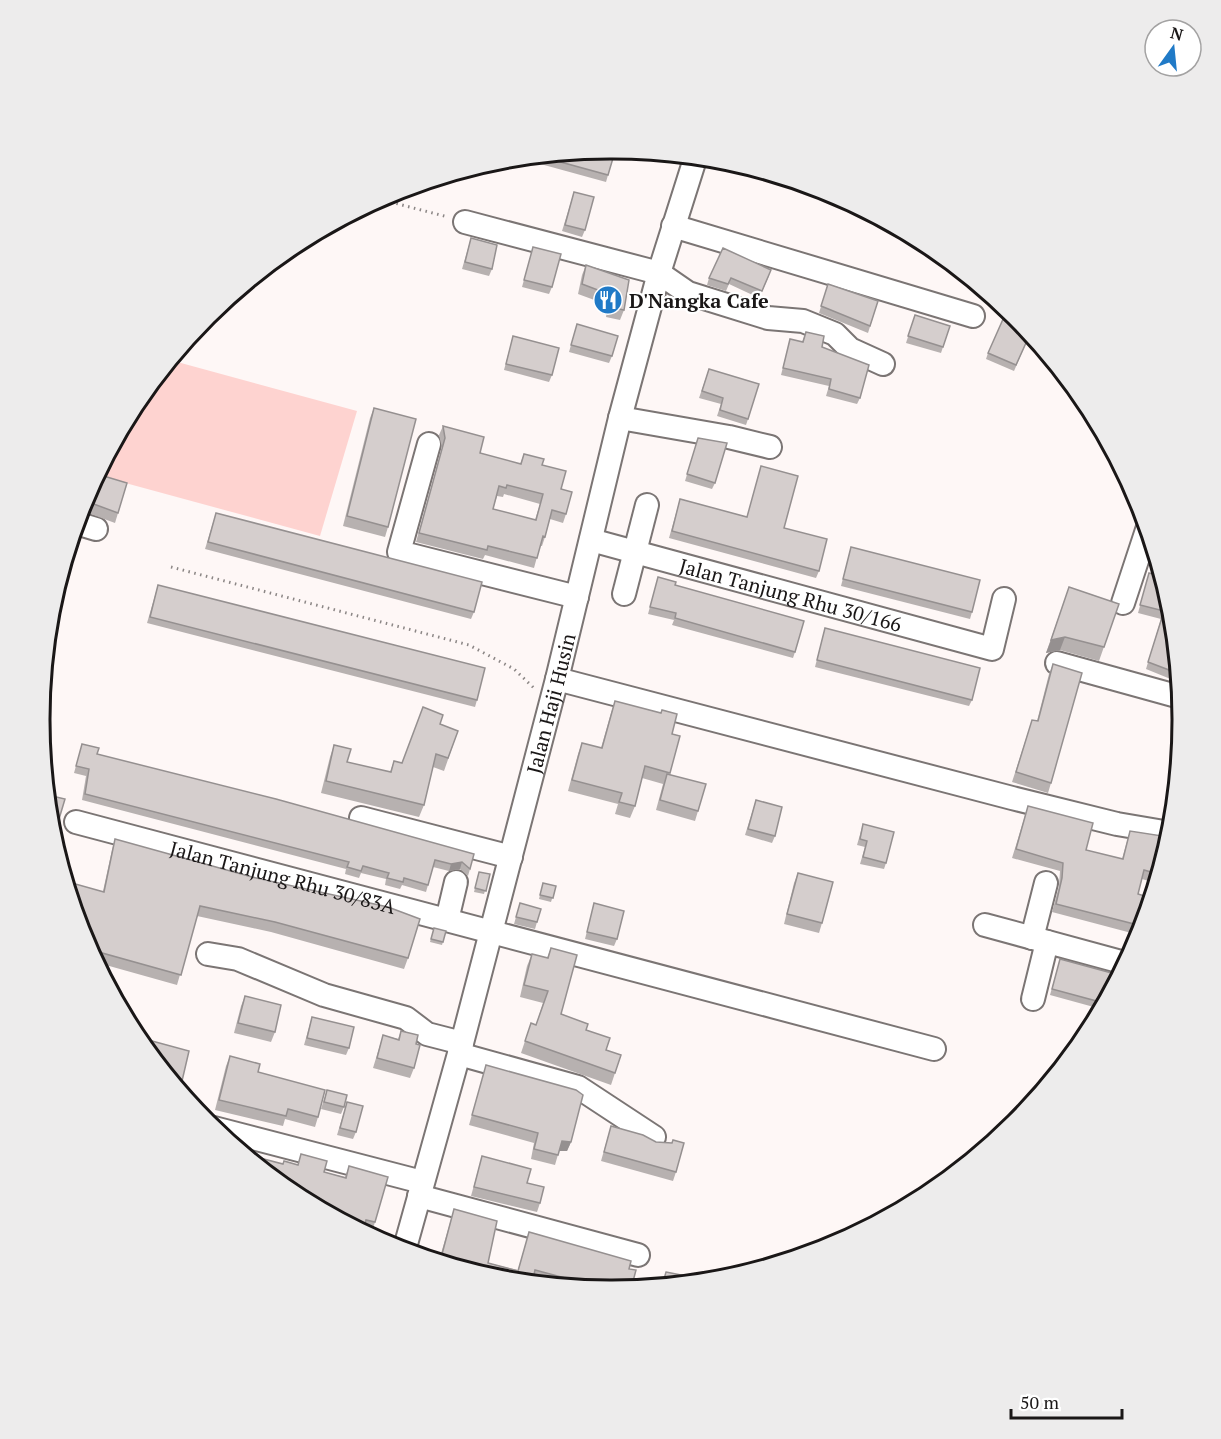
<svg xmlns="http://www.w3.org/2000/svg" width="1221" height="1439" font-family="'PT Serif',serif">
<rect width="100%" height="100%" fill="#fef7f6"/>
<polygon fill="#fed3d0" points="170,360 357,411 320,536 96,475 136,402"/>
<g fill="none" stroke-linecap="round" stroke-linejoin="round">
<g stroke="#7b7574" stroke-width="26">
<g id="minor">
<polyline points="465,222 659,273 688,293 768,318 803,321 835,334 850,349 883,364"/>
<polyline points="673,226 973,316"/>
<polyline points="620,418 729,437 770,447"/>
<polyline points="429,444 399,552 577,597"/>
<polyline points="76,523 96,529"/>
<path id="s1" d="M591,540l401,109 12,-50"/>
<polyline points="624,594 647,505"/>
<polyline points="1123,603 1147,530"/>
<polyline points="1057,663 1180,697"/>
<polyline points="557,679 1012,798 1117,824 1170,833"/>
<polyline points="361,818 511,857"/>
<path id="s2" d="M76,822l858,227"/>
<polyline points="447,920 456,882"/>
<polyline points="985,925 1125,963"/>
<polyline points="1032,938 1046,883"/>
<polyline points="208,954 238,959 324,995 406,1018 427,1034 462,1043"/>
<polyline points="1033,999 1047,942"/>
<polyline points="459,1054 578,1087 654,1137"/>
<polyline points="210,1127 422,1182"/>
<polyline points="419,1196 638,1255"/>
<path id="s3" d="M404,1251l58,-208 95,-364 63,-261 39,-145 37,-117"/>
</g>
</g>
<g stroke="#8b8685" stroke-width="3" stroke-dasharray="1.5 4.5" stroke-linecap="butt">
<polyline points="379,199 448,217"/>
<polyline points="171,567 469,645 514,669 535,689"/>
</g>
<use href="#minor" stroke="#fff" stroke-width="22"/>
</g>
<g fill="#b7b1b0" fill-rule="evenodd">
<polygon points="611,148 608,175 606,182 515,157"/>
<polygon points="574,192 585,230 582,237 562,231"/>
<polygon points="471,238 492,269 489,276 462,269"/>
<polygon points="533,247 552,287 549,294 522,287"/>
<polygon points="586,265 624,310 620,320 606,317 608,305 578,294 582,275"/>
<polygon points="769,276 759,298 729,284 726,291 707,285 709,278"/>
<polygon points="828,284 878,301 868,333 819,313"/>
<polygon points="915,315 950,326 941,353 906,343"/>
<polygon points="577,324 612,356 609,363 569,352"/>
<polygon points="806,332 822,347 860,398 857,404 826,396 829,386 781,375 790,339 802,342"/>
<polygon points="1030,334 1014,371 986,359 988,353"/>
<polygon points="513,336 552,375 549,382 504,370"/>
<polygon points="709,369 748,419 746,425 717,416 721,404 699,398"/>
<polygon points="374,408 388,527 385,537 343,526 370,418"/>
<path d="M443,426l37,27 40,11 4,-10 18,11 19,24 5,25 -3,9 -13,-4 -5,18 -3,9h-2l-6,22 -49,-13 -2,4 -67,-17 26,-94 -3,-13zM504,494l36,10 -5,16 -42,-11 4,-13 6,1z"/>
<polygon points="696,445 715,483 712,489 685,481"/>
<polygon points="761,466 784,528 819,571 816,578 669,538 680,499 747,517"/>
<polygon points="97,474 118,513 115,523 80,510 83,500"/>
<polygon points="216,513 474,612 471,619 205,549"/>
<polygon points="851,547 972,612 970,619 841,586"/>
<polygon points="1149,573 1171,608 1178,682 1146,669 1161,619 1138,613"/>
<polygon points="658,577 675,585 795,652 793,658 672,625 674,620 648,614"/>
<polygon points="158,585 477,700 475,707 147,623"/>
<polygon points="1069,587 1119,604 1099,661 1060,650 1046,653"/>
<polygon points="825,628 972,700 969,706 815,667"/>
<polygon points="1053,664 1051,783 1048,793 1012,782 1032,720 1037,721 1049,674"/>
<polygon points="615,701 672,734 680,736 669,775 698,811 695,821 656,810 663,784 642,778 635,806 630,818 615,814 618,804 568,791 578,754 582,743 601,748 611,713"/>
<polygon points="440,724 458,731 444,771 433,767 424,805 419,817 321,793 330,757 334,745 347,762 390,772 394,761 402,763"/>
<polygon points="82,744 97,754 474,854 470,869 468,876 460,869 449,871 433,867 426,892 402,885 400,889 385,885 386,879 361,873 359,878 345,874 346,869 82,800 86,776 74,773"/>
<polygon points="52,796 59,819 57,825 49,823 48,809"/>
<polygon points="756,800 775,836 772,843 745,835"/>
<polygon points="1028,806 1086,850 1122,859 1130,831 1169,837 1155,883 1142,879 1138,894 1151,898 1139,935 1052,912 1059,886 1060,871 1012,858"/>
<polygon points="863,824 886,863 884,869 860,864 865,847 857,845"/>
<polygon points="115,839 408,958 404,969 271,932 197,916 177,985 95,962 82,938 103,891 112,850"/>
<polygon points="798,873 822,923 819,933 784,924 794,883"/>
<polygon points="490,874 484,894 474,892 478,875"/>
<polygon points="543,883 556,886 551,902 539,899"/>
<polygon points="520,903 537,922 535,929 514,924"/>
<polygon points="594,903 617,939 614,946 585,939"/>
<polygon points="433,931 446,931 442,945 430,942"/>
<polygon points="551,948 561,1014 586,1030 606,1050 621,1055 611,1085 521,1053 531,1023 536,1025 543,1003 520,997 527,966 532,954 547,958"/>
<polygon points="1060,959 1119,975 1101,1009 1050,995"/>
<polygon points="245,996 275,1032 271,1042 234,1033 241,1006"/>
<polygon points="312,1017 349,1048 346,1055 304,1045"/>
<polygon points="401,1031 416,1044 414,1068 410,1078 373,1068 383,1035 398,1039"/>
<polygon points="139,1042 182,1081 178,1089"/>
<polygon points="230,1056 258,1072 318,1117 315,1127 285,1119 283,1126 215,1110 226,1066"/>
<polygon points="486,1065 571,1142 567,1151 559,1151 555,1165 531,1159 534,1143 469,1125"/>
<polygon points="327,1090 344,1107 341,1114 321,1109"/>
<polygon points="347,1102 356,1132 353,1139 337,1135"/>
<polygon points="611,1126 676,1172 673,1181 601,1161"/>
<polygon points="301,1154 324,1172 345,1177 349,1166 375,1222 372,1232 364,1230 293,1194 254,1163 256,1157 283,1164 298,1164"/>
<polygon points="482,1156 527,1183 540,1203 537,1212 471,1196"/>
<polygon points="454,1209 488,1263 518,1270 529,1232 610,1291 554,1285 440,1257"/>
</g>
<g fill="#959090">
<polygon points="1065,637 1060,650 1046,653 1051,640"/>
<polygon points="462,862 460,869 449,871 451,864"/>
<polygon points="562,1141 571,1142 567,1151 559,1151"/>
</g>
<g fill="#d5cecd" stroke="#959090" stroke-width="1.5" fill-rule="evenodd">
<polygon points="611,148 616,148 608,175 535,155"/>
<polygon points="574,192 594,197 585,230 565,225"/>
<polygon points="471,238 497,245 492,269 465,262"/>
<polygon points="533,247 561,254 552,287 524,280"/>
<polygon points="723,248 771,270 762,291 731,278 728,284 709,278"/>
<polygon points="586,265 629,280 624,310 610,307 611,295 582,284"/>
<polygon points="828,284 878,301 870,326 821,306"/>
<polygon points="915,315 950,326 943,347 908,336"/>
<polygon points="1004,317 1023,325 1030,334 1016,365 988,353"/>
<polygon points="577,324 618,336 612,356 571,345"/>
<polygon points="806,332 824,336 822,347 869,365 860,398 829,389 831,379 783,368 790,339 803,342"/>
<polygon points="513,336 559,348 552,375 506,364"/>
<polygon points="709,369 759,384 748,419 720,410 723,398 702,391"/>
<polygon points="374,408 416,419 388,527 347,516"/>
<path d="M443,426l41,11 -4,16 41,11 3,-10 20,5 -2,6 24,6 -5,18 11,3 -6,22 -14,-4 -7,27 -2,-1 -6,22 -49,-12 -1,4 -68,-17 26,-95zM507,485l36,9 -7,26 -43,-11 6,-23 7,2z"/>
<polygon points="698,438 727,443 715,483 687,474"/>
<polygon points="761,466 798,476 784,528 827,539 819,571 672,531 680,499 747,517"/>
<polygon points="97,474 127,483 118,513 83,500"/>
<polygon points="216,513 482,582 474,612 208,542"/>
<polygon points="851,547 980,580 972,612 843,579"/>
<polygon points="1149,573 1161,576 1171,608 1177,673 1148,662 1164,611 1140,605"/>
<polygon points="658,577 676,582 675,585 804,621 795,652 675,618 676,613 650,607"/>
<polygon points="158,585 485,668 477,700 150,617"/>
<polygon points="1069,587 1119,604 1104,647 1065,637 1051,640"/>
<polygon points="825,628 980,668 972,700 817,660"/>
<polygon points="1053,664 1082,673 1051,783 1016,772 1032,720 1038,721"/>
<polygon points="615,701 661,713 662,710 677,714 672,734 680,736 670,773 645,766 635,806 619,802 622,793 572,780 582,743 602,748"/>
<polygon points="423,707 443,715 440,724 458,731 448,758 436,754 424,805 326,781 334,745 351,749 347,762 391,772 394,761 402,763"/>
<polygon points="82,744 99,748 97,754 276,799 474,854 470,869 462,862 451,864 435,860 428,885 404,878 403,882 387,878 389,873 363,866 361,871 347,867 349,862 85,794 89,769 76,766"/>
<polygon points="667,774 706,784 698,811 660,800"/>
<polygon points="52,796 65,799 59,819 48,816 48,811"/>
<polygon points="756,800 782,807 775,836 748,829"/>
<polygon points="1028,806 1093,823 1086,850 1123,859 1130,831 1169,837 1158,874 1144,870 1138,894 1151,898 1142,926 1056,904 1062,878 1063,863 1016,849"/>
<polygon points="863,824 894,832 886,863 863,857 867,841 860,839"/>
<polygon points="115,839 252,877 388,907 420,919 408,958 275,922 200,906 181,975 88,949 82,938 65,881 104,892"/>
<polygon points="479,872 490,874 486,891 475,888"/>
<polygon points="798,873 833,882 822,923 787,914"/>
<polygon points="543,883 556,886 553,898 540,895"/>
<polygon points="520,903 541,909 537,922 516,917"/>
<polygon points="594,903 624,911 617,939 587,932"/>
<polygon points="434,928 446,931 443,942 431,939"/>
<polygon points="551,948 577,955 561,1014 588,1024 586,1030 610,1038 606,1050 621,1055 615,1073 525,1041 531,1023 536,1025 548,991 524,985 532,954 548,958"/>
<polygon points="1060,959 1119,975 1104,1003 1052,989"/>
<polygon points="245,996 281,1005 275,1032 238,1023"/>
<polygon points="312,1017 354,1027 349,1048 307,1038"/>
<polygon points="401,1031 418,1035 416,1044 420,1045 414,1068 377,1058 383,1035 399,1040"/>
<polygon points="141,1038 189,1051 182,1081 168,1077 140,1042"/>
<polygon points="230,1056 260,1064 258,1072 325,1090 318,1117 288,1109 286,1116 219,1100"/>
<polygon points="486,1065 576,1090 583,1095 571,1142 562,1141 558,1155 534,1149 538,1133 472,1115"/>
<polygon points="327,1090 347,1095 344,1107 324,1102"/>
<polygon points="347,1102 363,1106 356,1132 340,1128"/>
<polygon points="611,1126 643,1135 656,1142 672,1143 673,1140 684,1143 676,1172 604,1152"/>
<polygon points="301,1154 327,1161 324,1172 346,1178 349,1166 388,1177 375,1222 366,1220 363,1232 293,1194 254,1163 256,1157 283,1164 284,1161 298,1165"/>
<polygon points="482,1156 531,1169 527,1183 544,1187 540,1203 474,1187"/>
<polygon points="454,1209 497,1221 488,1263 518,1271 529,1232 631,1261 629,1269 636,1270 631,1289 607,1291 607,1289 535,1270 532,1283 499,1280 422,1257 423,1253 441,1258"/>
<polygon points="666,1272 711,1281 662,1286"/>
</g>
<defs>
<g id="restaurant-disc" transform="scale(1.5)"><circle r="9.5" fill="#207ac7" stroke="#fff"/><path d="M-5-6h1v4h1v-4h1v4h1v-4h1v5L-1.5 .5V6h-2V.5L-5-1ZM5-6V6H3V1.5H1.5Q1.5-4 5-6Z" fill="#fff"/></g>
</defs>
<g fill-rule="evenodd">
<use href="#restaurant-disc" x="608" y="300"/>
</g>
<g text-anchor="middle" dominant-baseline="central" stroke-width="4.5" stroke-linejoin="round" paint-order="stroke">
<g font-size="20" font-weight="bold" fill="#1a1717" stroke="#fff" text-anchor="start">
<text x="629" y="300">D'Nangka Cafe</text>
</g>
<g font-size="20" fill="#1a1717" stroke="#fff">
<text stroke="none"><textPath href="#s1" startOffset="207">Jalan Tanjung Rhu 30/166</textPath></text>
<text stroke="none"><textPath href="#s3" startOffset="567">Jalan Haji Husin</textPath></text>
<text stroke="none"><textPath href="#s2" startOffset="214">Jalan Tanjung Rhu 30/83A</textPath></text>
</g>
</g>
<path d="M0 0H1221V1439H0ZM610 159H612A560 560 0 0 1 1172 719V720A560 560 0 0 1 612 1280H610A560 560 0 0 1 50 720V719A560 560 0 0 1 610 159Z" fill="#edecec" fill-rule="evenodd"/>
<path fill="none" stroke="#1a1717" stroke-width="3" d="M610 159H612A560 560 0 0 1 1172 719V720A560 560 0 0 1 612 1280H610A560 560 0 0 1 50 720V719A560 560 0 0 1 610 159Z"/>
<g transform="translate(1173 48) rotate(15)"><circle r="28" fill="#ffffff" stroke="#a3a2a2" stroke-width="1.5"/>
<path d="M0-4.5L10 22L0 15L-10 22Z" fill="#207ac7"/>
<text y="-9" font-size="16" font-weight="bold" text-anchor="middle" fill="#1a1717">N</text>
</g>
<path d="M1011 1409v9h111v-9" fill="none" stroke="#1a1717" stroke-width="3"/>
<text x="1020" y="1409" font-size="18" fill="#1a1717" stroke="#ffffff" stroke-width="4.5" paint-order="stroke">50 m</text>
</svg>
